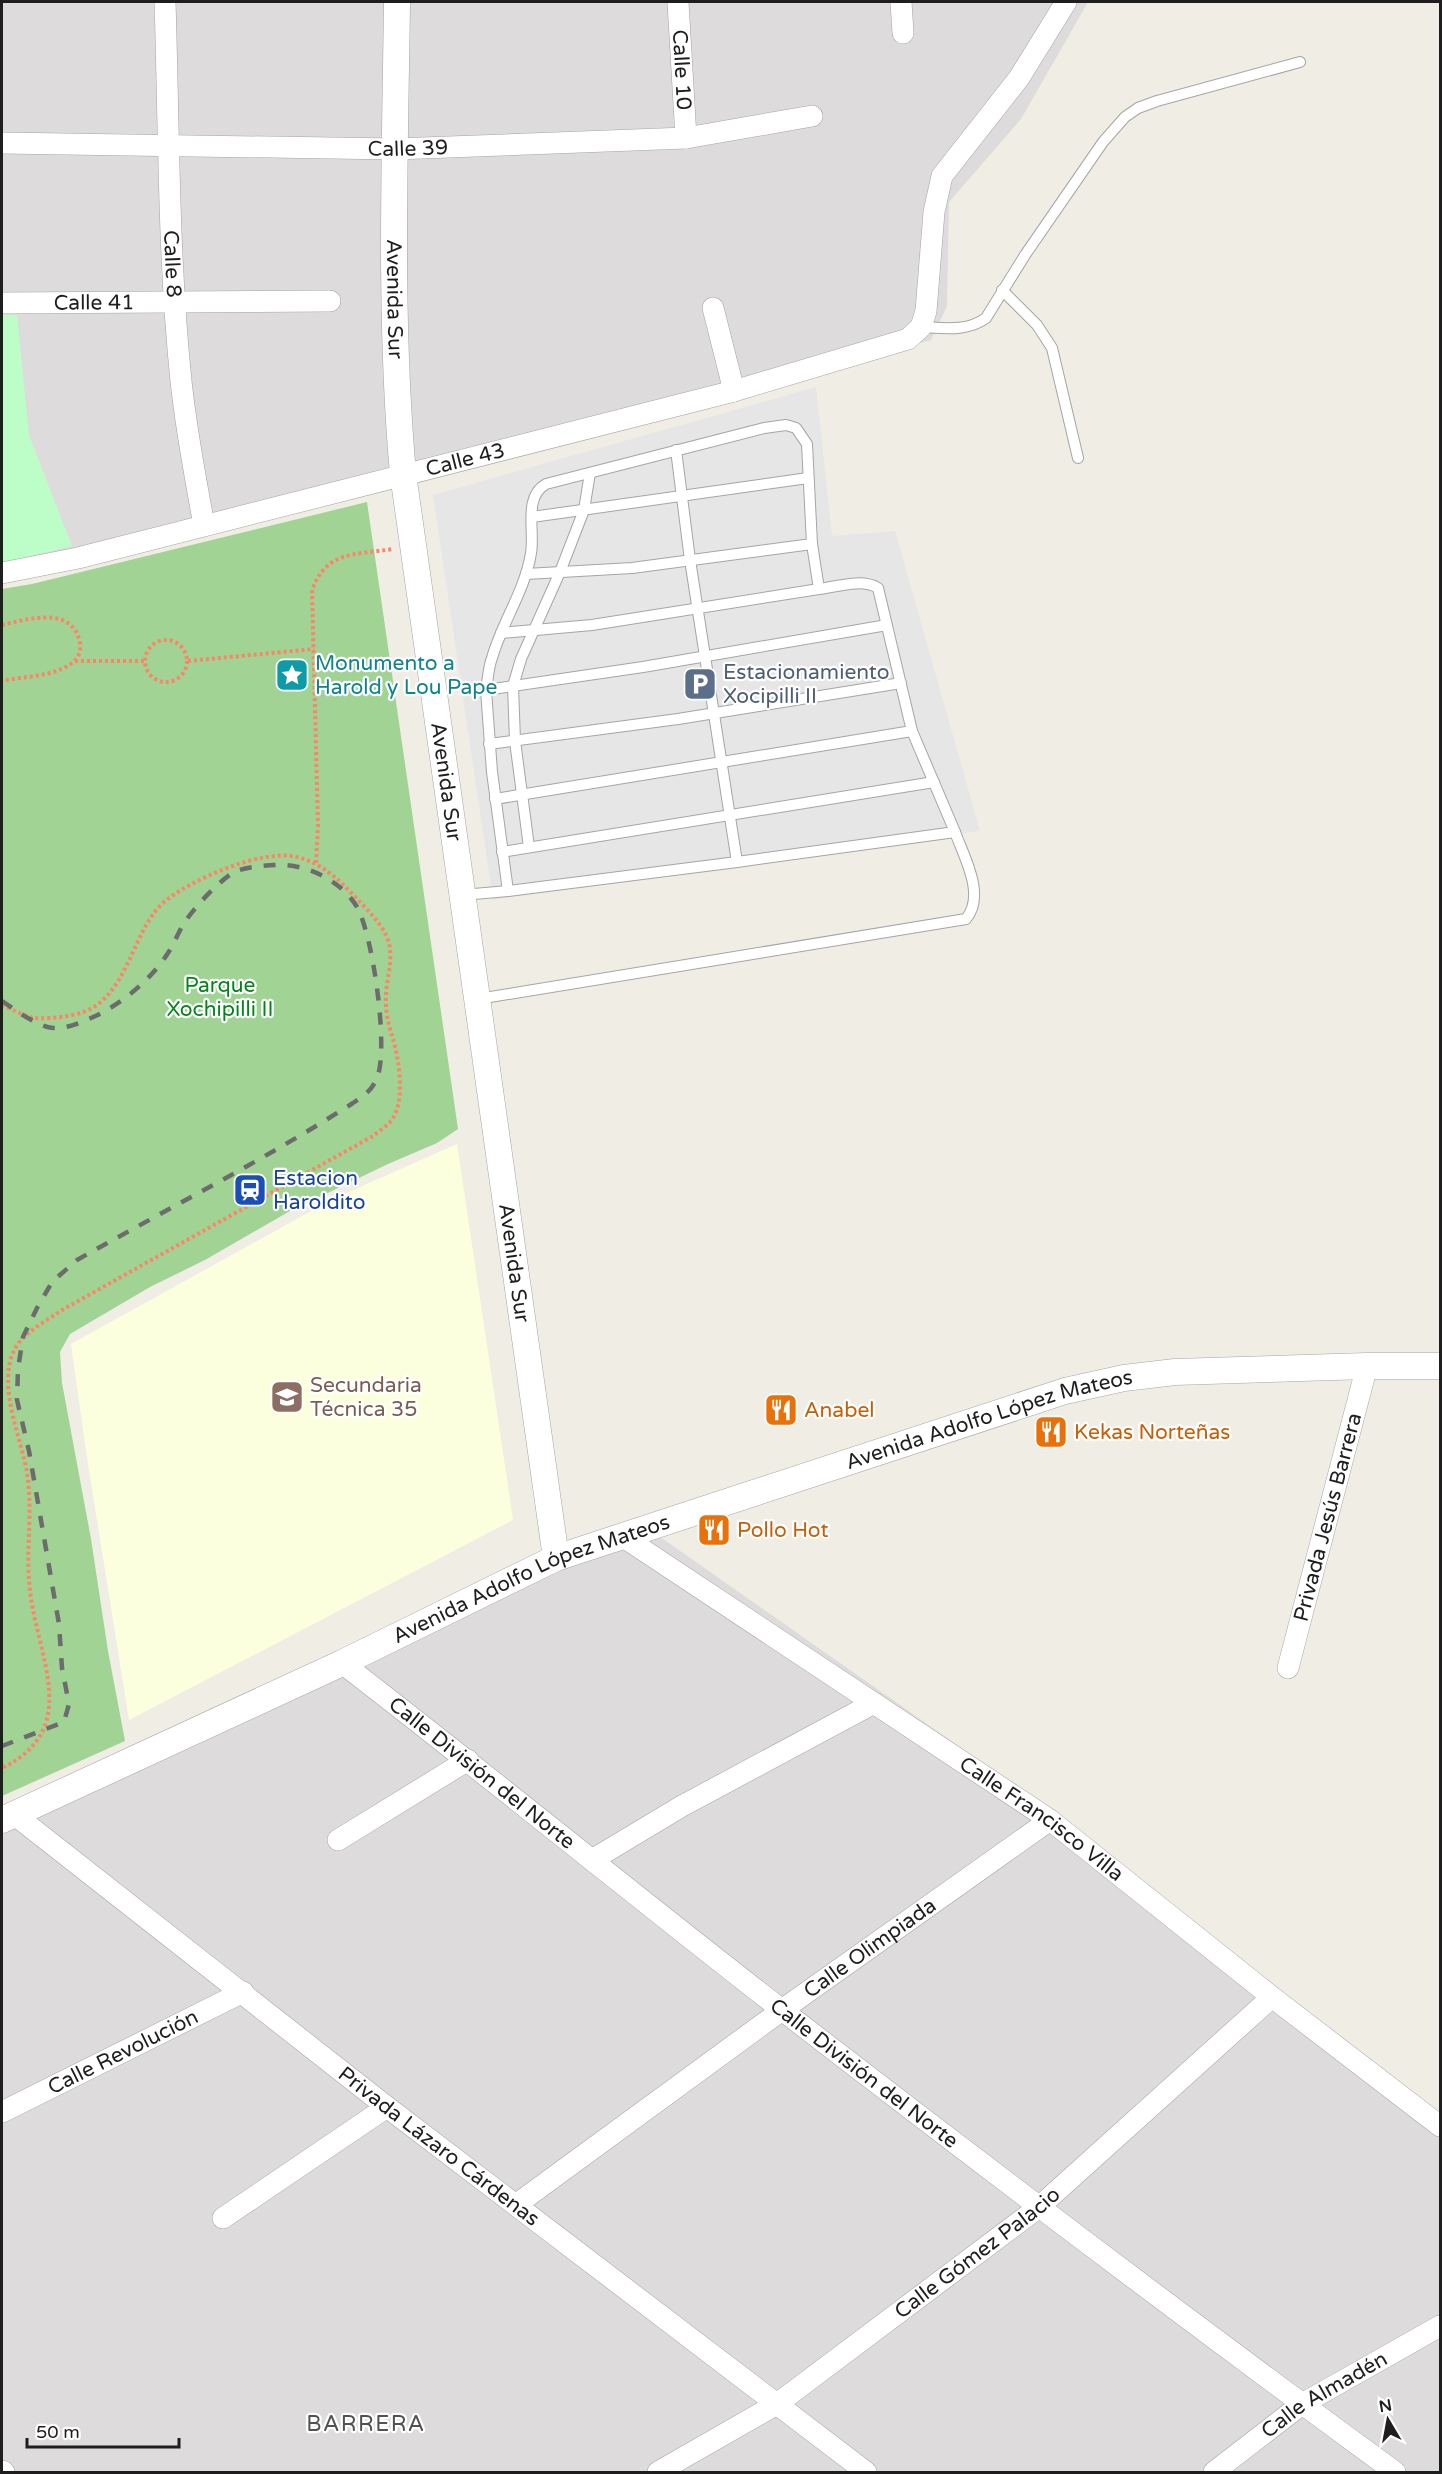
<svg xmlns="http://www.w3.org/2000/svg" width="1442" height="2474" font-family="'Varela Round',sans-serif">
<rect width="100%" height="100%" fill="#f0ede4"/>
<g fill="#dddbdb">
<polygon points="2,2 1088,2 1021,119 949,202 947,306 931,340 419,483 31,578 2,582"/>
<polygon points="646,1527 1054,1813 1440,2114 1440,2472 2,2472 2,1829"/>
</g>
<polygon fill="#fcffde" points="457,1144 513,1520 129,1720 86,1451 71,1344 333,1199"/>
<polygon fill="#a1d395" points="367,502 458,1129 437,1143 388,1164 290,1211 205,1260 150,1287 70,1334 60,1352 62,1383 91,1539 108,1651 125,1741 2,1796 2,589 32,584"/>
<polygon fill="#bdfec8" points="2,315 17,315 29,435 72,546 2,563"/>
<polygon fill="#e6e6e6" points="816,387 832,536 895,531 980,831 493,900 433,495"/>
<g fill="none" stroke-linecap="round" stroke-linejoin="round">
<g stroke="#a5a5a5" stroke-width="12">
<g id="service">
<polyline points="1002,290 1037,325 1052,348 1078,458"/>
<path d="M921,327c23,1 46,5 65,-9l39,-63 78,-113 22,-25 13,-9 19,-7 143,-39"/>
<polyline points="676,450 690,560 737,862"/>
<polyline points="532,517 808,478"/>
<polyline points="526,574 632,568 812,544"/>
<polyline points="501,633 592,625 819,589"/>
<path d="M486,690c2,-10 2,-22 6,-32 10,-36 33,-67 39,-105 4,-22 -8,-56 15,-69l218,-56 22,-3 10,3 11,16 5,100 7,45c17,-2 43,-11 59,-1l34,143 43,101 -218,30 -229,29 -16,-119 -6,-82 157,-23 244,-42"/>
<polyline points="489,744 678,719 901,683"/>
<polyline points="495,799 912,731"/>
<polyline points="529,847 515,741 513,686 521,659 560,572 584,510 590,473"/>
<polyline points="502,852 934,782"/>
<polyline points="462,895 508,891"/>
<path d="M478,999l488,-80c20,-24 -2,-62 -11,-87"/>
</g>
</g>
<g stroke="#a5a5a5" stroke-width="22">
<g id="minor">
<path id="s1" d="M165,2c4,126 3,253 16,379 5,48 14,96 23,144"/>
<path id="s2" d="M678,2l8,136"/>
<polyline points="901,2 903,33"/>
<path id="s3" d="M2,143l393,6 291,-11 126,-22"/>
<path id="s4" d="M2,303l328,-2"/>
<polyline points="713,308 734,391"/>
<path id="s5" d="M2,573l76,-15 656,-167 174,-52 13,-12 5,-16 8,-99 8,-36 77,-98 47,-76"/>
<path id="s6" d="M622,1536l428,284 222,177 168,129"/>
<path id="s7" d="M342,1663c148,114 293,233 440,347 203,157 407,311 613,462"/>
<path id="s8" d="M1288,1668l79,-302"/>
<path id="s9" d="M15,1815l372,292 479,365"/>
<polyline points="338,1840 468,1760"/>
<polyline points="592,1860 682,1806 874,1703"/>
<path id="s10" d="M2,2112l241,-120"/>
<path id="s11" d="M517,2204l265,-194 268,-190"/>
<polyline points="223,2218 387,2107"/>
<polyline points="2,2471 4,2472"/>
<path id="s12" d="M658,2472l119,-68 262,-197 233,-210"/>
<path id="s13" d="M1214,2472l88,-68 138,-78"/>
</g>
</g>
<g stroke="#a5a5a5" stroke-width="27">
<g id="tertiary">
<path id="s14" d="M397,2c-2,156 -8,317 6,472l153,1084"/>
<path id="s15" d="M2,1820l340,-157 214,-105 509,-167 59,-13 51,-6 192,-6h73"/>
</g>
</g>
<g stroke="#ff8466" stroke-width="4" stroke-dasharray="3 3" stroke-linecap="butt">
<path d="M2,625c25,-6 71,-20 78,18 1,7 -1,15 -8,20 -19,14 -48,13 -70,18"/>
<circle cx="166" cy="661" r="21"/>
<polyline points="75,661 144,661"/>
<polyline points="188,661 314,649"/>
<path d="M316,863l2,-37 -6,-236c15,-40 43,-35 81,-41"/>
<path d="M2,1005c10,4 23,12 33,13 19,1 47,-2 62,-13 34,-26 37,-75 66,-102 26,-23 100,-55 134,-46 26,6 44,25 62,44 11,12 23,23 29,39 6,17 -1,37 -2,54 -1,15 2,30 7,45 6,20 12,60 0,79 -4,7 -14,13 -20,18l-311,174c-18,13 -42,23 -50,45 -12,34 7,79 14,112 8,41 -1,82 4,123 7,67 53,139 -28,178"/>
</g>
<use href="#service" stroke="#fff" stroke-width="10"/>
<use href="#minor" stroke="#fff" stroke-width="21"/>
<use href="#tertiary" stroke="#fff" stroke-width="26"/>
<path stroke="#6c6c6c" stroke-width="4.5" stroke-dasharray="12 12" stroke-linecap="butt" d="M2,1001c12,8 36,26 51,27 12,1 27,-5 38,-10 28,-12 60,-38 77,-65 6,-9 10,-20 16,-30 12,-17 30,-37 47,-49 10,-7 31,-8 43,-9 31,-2 67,15 83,42 16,29 31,137 21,168 -5,15 -13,20 -25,28 -89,57 -184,105 -276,157l-25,22 -15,26 -14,29 -5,32 -1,31 12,51 30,173 3,44 7,36 -5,18 -62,24"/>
</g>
<defs>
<g id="sight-square" transform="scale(1.725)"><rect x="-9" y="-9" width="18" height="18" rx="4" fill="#0f9aa8" stroke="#fff"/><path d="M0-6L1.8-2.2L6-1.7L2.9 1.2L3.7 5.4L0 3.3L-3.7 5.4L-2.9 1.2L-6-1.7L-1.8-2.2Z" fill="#fff"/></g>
<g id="parking-square" transform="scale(1.725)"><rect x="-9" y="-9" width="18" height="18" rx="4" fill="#5c6f8a" stroke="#fff"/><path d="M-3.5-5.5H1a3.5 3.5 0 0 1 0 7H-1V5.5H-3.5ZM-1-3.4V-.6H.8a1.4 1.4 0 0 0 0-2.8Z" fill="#fff"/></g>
<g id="station-square" transform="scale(1.725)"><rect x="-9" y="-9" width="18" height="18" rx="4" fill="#1a4fb4" stroke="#fff"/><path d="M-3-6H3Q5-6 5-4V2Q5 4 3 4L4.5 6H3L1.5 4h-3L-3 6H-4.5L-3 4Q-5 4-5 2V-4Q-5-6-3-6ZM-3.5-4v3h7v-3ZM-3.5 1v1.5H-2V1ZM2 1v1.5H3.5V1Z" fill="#fff"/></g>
<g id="school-square" transform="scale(1.725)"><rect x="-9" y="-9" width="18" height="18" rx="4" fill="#8d6e63" stroke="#fff"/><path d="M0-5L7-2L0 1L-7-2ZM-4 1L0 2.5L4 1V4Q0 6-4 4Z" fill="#fff"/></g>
<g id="restaurant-square" transform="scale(1.725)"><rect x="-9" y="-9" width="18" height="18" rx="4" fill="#e8710a" stroke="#fff"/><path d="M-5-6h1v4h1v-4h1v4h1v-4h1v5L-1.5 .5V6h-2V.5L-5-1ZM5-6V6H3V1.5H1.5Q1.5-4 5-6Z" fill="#fff"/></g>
</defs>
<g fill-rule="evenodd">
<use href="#sight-square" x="292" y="675"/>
<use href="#parking-square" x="700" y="684"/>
<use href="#station-square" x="250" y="1190"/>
<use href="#school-square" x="287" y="1397"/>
<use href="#restaurant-square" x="781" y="1410"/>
<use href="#restaurant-square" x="1051" y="1432"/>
<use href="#restaurant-square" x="714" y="1530"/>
</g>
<g text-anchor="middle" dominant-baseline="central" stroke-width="4.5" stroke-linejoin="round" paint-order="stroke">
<g font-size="21" fill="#1e1e1e" stroke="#fff">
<text stroke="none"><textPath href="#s2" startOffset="68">Calle 10</textPath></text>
<text stroke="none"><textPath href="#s3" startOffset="406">Calle 39</textPath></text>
<text stroke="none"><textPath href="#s1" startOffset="262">Calle 8</textPath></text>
<text stroke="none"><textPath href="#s14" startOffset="297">Avenida Sur</textPath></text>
<text stroke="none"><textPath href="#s4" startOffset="92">Calle 41</textPath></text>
<text stroke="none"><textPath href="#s5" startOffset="477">Calle 43</textPath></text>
<text stroke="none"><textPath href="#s14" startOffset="783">Avenida Sur</textPath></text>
<text stroke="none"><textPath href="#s14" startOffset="1269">Avenida Sur</textPath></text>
<text stroke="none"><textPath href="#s15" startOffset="1068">Avenida Adolfo López Mateos</textPath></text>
<text stroke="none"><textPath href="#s8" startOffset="156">Privada Jesús Barrera</textPath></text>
<text stroke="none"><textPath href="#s15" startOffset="582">Avenida Adolfo López Mateos</textPath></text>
<text stroke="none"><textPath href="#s7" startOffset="178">Calle División del Norte</textPath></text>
<text stroke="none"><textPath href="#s6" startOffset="506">Calle Francisco Villa</textPath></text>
<text stroke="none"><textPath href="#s11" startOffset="436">Calle Olimpiada</textPath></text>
<text stroke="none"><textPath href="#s10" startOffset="135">Calle Revolución</textPath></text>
<text stroke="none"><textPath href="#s7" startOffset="664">Calle División del Norte</textPath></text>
<text stroke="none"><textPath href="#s9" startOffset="538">Privada Lázaro Cárdenas</textPath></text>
<text stroke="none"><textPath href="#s12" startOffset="388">Calle Gómez Palacio</textPath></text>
<text stroke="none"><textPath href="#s13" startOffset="135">Calle Almadén</textPath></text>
</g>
<g font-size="21" fill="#0d838f" stroke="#fff" text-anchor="start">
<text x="315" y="663">Monumento a<tspan x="315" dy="24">Harold y Lou Pape</tspan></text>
</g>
<g font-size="21" fill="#4e5e75" stroke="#fff" text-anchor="start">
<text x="723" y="672">Estacionamiento<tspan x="723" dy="24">Xocipilli II</tspan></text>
</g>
<g font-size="21" fill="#02861a" stroke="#fff">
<text x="220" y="985">Parque<tspan x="220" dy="24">Xochipilli II</tspan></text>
</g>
<g font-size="21" fill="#164399" stroke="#fff" text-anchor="start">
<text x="273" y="1178">Estacion<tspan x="273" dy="24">Haroldito</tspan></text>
</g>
<g font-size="21" fill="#785e54" stroke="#fff" text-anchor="start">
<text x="310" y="1385">Secundaria<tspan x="310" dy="24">Técnica 35</tspan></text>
</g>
<g font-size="21" fill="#c56008" stroke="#fff" text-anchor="start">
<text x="804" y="1410">Anabel</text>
<text x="1074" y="1432">Kekas Norteñas</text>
<text x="737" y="1530">Pollo Hot</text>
</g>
<g font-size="22" letter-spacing="1.5" fill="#515151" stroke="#fff">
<text x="366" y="2424">BARRERA</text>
</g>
</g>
<rect width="1442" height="2474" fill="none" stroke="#1e1e1e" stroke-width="6"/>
<g transform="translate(1388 2420) rotate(350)" stroke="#ffffff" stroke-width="4.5" paint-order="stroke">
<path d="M0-4.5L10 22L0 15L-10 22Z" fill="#1e1e1e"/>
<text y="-9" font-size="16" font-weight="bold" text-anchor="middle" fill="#1e1e1e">N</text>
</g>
<path d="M27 2438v9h152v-9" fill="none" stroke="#1e1e1e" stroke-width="3"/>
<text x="36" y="2438" font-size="18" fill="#1e1e1e" stroke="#ffffff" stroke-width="4.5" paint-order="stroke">50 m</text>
</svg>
